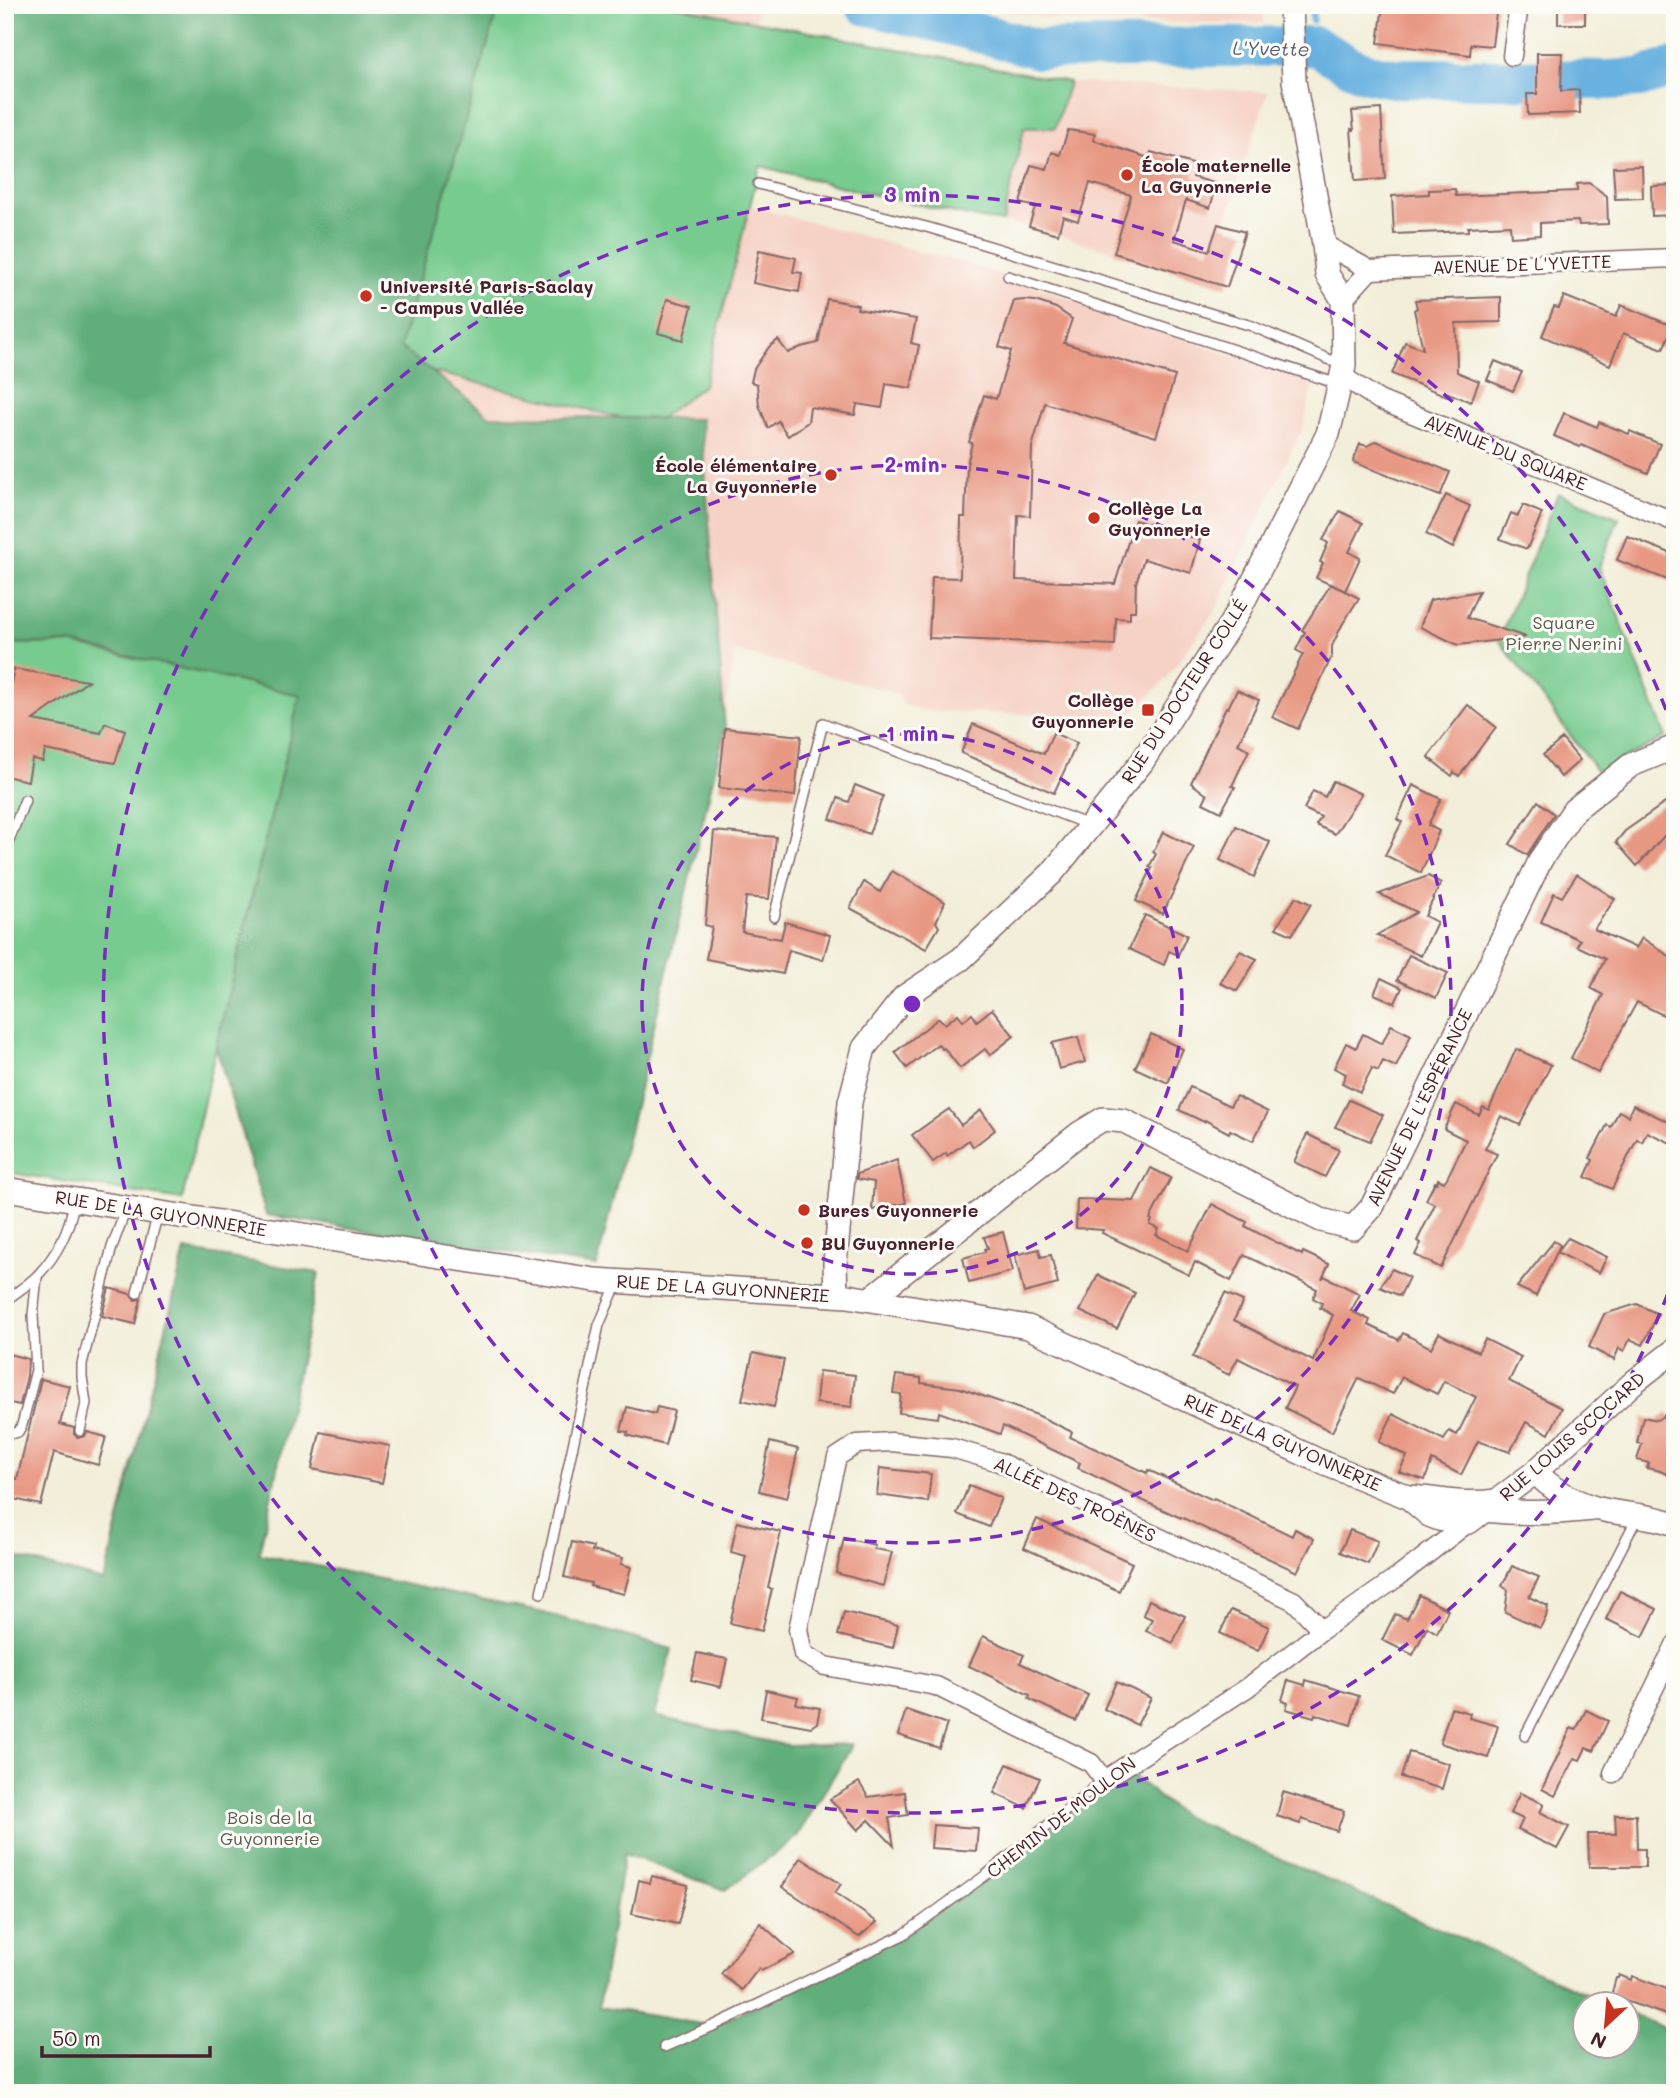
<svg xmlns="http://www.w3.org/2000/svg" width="1680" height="2098" font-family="Mali,sans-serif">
<rect width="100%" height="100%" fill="#fdfcf7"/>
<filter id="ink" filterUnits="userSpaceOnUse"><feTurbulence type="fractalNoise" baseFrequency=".0143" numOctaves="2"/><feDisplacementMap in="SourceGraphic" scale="14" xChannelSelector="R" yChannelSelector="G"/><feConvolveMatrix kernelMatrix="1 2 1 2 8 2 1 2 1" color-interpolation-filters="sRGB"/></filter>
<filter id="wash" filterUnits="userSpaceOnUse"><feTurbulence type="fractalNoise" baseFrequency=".00686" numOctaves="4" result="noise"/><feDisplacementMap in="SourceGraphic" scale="28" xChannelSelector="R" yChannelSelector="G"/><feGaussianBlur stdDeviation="1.57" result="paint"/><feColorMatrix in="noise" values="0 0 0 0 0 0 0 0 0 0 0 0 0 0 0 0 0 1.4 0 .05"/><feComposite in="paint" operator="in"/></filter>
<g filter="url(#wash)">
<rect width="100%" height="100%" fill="#f2eed9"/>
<g fill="#f6d1c5">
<polygon points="5,5 759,5 724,156 760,166 750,206 975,266 1313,384 1304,425 1215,611 1166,679 1127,718 927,711 905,706 896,693 735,651 724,723"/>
<polygon points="985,5 1264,5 1264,23 1079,22 1018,13"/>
<polygon points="1069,82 1268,92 1224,226 1218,224 1209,251 1190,275 1029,226 1003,222 1024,127 1055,128"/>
</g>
<g fill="#77cb8f" stroke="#60755d" stroke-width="2">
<polygon points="490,5 670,5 1069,82 1055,128 1024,128 1003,222 982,219 871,194 760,166 704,385 651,425 393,362"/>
<polygon points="1558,493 1619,518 1599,567 1666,737 1618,761 1600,775 1499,640"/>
<polygon points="69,643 300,695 216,1047 182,1200 5,1172 5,644"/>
</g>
<g fill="#61af7a" stroke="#566752" stroke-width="2">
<polygon points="5,5 499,5 400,347 490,416 701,419 725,728 597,1266 266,1215 216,1047 300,695 69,643 5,644"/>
<polygon points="185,1250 319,1273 259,1554 540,1612 672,1649 655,1716 789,1746 853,1744 796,1838 725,1890 624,1854 599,2007 713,2026 903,1935 989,1876 1125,1770 1183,1816 1608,2003 1586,2004 1586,2046 1628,2046 1628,2012 1675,2033 1675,2093 5,2093 5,1554 104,1581"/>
</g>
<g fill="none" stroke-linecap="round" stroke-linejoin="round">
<polyline stroke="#68b1e0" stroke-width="7" points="1312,5 1313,20"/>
<path stroke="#68b1e0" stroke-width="40" d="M865,5l89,21 84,23 276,-3c15,6 27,16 41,22 12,6 26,8 39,10l214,2 31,-2 36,-11"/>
</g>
<g id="blocks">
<g fill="#e89984">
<polygon points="1383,5 1497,5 1492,46 1471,44 1470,55 1378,43"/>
<rect x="1558" y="5" width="27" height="19"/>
<polygon points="1537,53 1562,53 1561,91 1579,90 1580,113 1528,115 1527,94 1537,94"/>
<polygon points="1381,109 1385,179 1355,181 1351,129 1354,130 1352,111"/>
<polygon points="1068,130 1095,134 1093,140 1149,158 1151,152 1196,165 1193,177 1217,184 1210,208 1186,200 1174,240 1209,251 1218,224 1245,232 1227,287 1114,253 1131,195 1090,183 1078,221 1063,216 1058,234 1029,226 1035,207 1020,203 1031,165 1047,169 1052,152 1060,155"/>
<polygon points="1642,166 1643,198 1615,199 1613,167"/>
<polygon points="1589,183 1607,196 1608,224 1579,225 1578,221 1540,223 1540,235 1527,236 1511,237 1510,225 1468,227 1468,231 1394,234 1392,196 1429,194 1429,190 1455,189 1456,196 1577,191 1577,184"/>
<polygon points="1675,185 1675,215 1652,216 1651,186"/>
<polygon points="759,250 796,258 793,272 802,273 799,292 753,283"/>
<polygon points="1564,296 1616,317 1621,305 1673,326 1663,349 1623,333 1610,365 1542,336 1554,307 1559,308"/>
<polygon points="1501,297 1501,322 1456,323 1457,372 1479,381 1471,402 1448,393 1447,396 1392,374 1405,342 1423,349 1414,310 1417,308 1415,300"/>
<polygon points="667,299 692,306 683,340 658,333"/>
<polygon points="827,299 858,305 857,309 916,319 911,343 919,345 911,388 886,384 882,408 857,404 855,415 810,407 808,422 788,436 778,421 768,428 759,405 757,384 751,382 754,369 769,347 778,340 788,353 801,347 818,343"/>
<polygon points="1025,300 1035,301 1056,308 1072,319 1064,343 1175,376 1156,437 1045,403 1032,447 1030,516 1018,515 1016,580 1115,584 1135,520 1200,540 1191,573 1144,559 1136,583 1135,611 1130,611 1130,619 1116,618 1115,645 929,638 932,577 960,578 961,517 965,517 967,465 972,443 969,442 984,395 996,399 1011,351 999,347 1014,301"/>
<polygon points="1495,361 1522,372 1513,391 1487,380"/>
<polygon points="1564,413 1597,427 1599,422 1629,434 1630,431 1660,444 1648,473 1581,445 1580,447 1554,436"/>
<polygon points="1376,441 1450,472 1440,496 1353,462 1360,444 1367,446"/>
<polygon points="1446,495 1470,506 1453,548 1426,534"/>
<polygon points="1523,505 1542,513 1527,549 1500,539 1511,513 1518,516"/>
<polygon points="1340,511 1363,523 1349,552 1360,558 1345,591 1316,578 1323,563 1320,562 1328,543 1323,540"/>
<polygon points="1627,536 1675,555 1675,583 1617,560"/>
<polygon points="1331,584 1359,598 1342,625 1332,646 1332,656 1298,729 1272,717 1303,654 1296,650 1305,632 1302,630"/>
<polygon points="1479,591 1467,618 1526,637 1458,645 1420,627 1430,600"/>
<polygon points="14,669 88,681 33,720 101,733 105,723 125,730 115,763 45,750 43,761 32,759 28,781 5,776 5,712"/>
<polygon points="1237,690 1259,700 1238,744 1249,750 1232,786 1235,787 1221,812 1203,803 1207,795 1191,783 1226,707 1228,708"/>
<polygon points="1468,705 1496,727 1459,776 1454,772 1452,776 1428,757"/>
<polygon points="973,724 1044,754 1053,733 1077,743 1054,793 961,753"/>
<polygon points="725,728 801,736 795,796 719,788"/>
<polygon points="1562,739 1580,760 1561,777 1543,755"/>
<polygon points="1333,781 1361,794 1335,834 1316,825 1321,817 1304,809 1313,791 1325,797"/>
<polygon points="855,785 883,796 869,834 830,819 838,798 849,802"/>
<polygon points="1413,785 1441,799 1428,825 1439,831 1421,873 1385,855 1402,822 1397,819"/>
<polygon points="1675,796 1675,850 1664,836 1637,866 1616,842 1625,831"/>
<polygon points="1538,801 1554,814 1527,855 1510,844"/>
<polygon points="1236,826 1270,842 1254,877 1220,860"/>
<polygon points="714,831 776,837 769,899 746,897 742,932 781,939 785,922 830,935 823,960 789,950 783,974 706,959 712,927 705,925"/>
<polygon points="1163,832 1194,847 1163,914 1136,901 1152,868 1149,867 1156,854 1153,852"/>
<polygon points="892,871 945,902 936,922 939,927 926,949 850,908 864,882 880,892"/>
<polygon points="1577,874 1615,899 1594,929 1636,948 1642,938 1675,960 1675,1021 1637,1002 1598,1073 1571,1058 1603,995 1591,988 1605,959 1577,946 1580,940 1541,922 1554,893 1562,897"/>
<polygon points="1428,876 1441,883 1425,916 1437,922 1421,956 1377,935 1417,912 1379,894"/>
<polygon points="1296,897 1311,904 1292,935 1276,928"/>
<polygon points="1145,915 1187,935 1178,955 1169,951 1164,965 1129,949"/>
<polygon points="1240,951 1257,959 1237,991 1220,983"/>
<polygon points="1409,955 1448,973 1436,998 1397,980"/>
<polygon points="1381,978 1402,988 1395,1003 1374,994"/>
<polygon points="992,1009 1014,1036 990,1055 985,1049 960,1068 944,1048 942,1049 938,1044 907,1068 895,1052 939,1018 945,1024 958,1014 963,1021 972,1014 977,1021"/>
<polygon points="1391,1025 1411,1035 1396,1067 1383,1061 1378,1071 1372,1068 1360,1092 1342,1083 1346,1074 1334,1068 1346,1043 1356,1048 1363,1034 1382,1044"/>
<polygon points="1151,1034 1183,1049 1168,1083 1135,1068"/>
<polygon points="1078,1037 1085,1062 1059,1069 1052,1043"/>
<polygon points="1516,1049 1551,1065 1520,1125 1501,1116 1485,1149 1497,1154 1441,1268 1415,1255 1421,1243 1417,1241 1435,1204 1426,1200 1435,1182 1437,1183 1438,1179 1444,1182 1447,1178 1466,1140 1444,1129 1456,1104 1479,1115 1483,1107 1489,1110"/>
<polygon points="1190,1087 1230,1106 1236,1096 1268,1112 1253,1141 1230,1130 1229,1133 1205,1120 1204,1122 1179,1110"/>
<polygon points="1349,1100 1383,1115 1370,1141 1335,1127"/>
<polygon points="1633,1105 1675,1125 1675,1145 1647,1132 1642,1142 1637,1139 1612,1189 1585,1177 1593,1160 1590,1158 1607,1125 1611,1127 1619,1111 1628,1116"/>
<polygon points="949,1109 961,1125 981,1110 995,1130 973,1147 969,1140 947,1156 946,1153 933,1162 912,1135"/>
<polygon points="1307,1134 1339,1150 1325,1177 1294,1162"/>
<polygon points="897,1160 906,1203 872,1210 874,1182 857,1179 857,1174"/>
<polygon points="1151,1168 1171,1178 1150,1219 1152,1220 1150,1225 1159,1229 1156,1235 1188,1251 1212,1204 1247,1222 1245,1226 1256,1232 1302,1255 1303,1252 1329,1264 1322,1279 1324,1276 1360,1294 1351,1311 1370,1320 1368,1325 1399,1340 1403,1333 1431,1348 1439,1333 1478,1352 1485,1339 1521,1357 1509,1381 1562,1408 1549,1434 1526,1422 1510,1452 1478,1441 1461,1475 1432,1460 1425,1480 1399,1472 1407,1456 1379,1442 1393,1414 1444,1440 1449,1431 1457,1435 1476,1397 1444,1381 1437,1394 1402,1377 1393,1394 1359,1378 1332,1432 1285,1408 1295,1387 1238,1358 1229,1375 1193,1357 1225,1293 1243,1301 1234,1320 1313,1361 1333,1315 1320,1308 1322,1303 1313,1298 1317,1289 1244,1255 1231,1281 1195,1262 1189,1275 1102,1233 1103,1230 1076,1228 1077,1199 1134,1201"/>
<polygon points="1003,1232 1013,1271 969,1283 963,1258 985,1252 985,1249 988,1248 984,1237"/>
<polygon points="1568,1238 1607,1257 1599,1273 1557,1252 1536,1296 1517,1287 1554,1241 1560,1245 1557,1252"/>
<polygon points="1039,1249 1041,1257 1051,1255 1058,1284 1024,1293 1015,1255"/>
<polygon points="1392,1269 1409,1277 1400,1296 1380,1287"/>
<polygon points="1098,1275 1135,1293 1117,1329 1080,1311"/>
<polygon points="109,1288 130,1294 135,1300 141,1299 135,1324 102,1316"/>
<polygon points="1637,1304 1658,1314 1643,1345 1630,1339 1624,1351 1619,1348 1614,1360 1589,1347 1604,1314"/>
<polygon points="5,1353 28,1359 27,1376 20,1405 5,1402"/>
<polygon points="753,1353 784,1360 774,1407 742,1400"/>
<polygon points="819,1371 855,1375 852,1407 816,1403"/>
<polygon points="896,1375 921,1378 921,1383 960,1388 1037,1415 1072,1432 1070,1437 1147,1473 1148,1470 1213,1500 1214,1498 1292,1536 1295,1529 1314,1539 1297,1572 1181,1517 1181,1518 1135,1497 1136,1496 1078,1468 1080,1463 1003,1426 1000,1434 939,1412 938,1418 899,1413 901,1394 893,1393"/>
<polygon points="41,1379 70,1386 60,1424 74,1428 74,1434 78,1438 85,1436 87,1432 106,1437 98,1465 54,1452 41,1505 5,1497 5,1476 17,1479"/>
<polygon points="627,1407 655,1414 657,1407 674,1411 665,1445 627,1435 628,1432 621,1431"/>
<polygon points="1668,1413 1675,1424 1675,1478 1660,1471 1647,1468 1649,1463 1637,1460 1642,1444 1637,1443 1643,1417 1657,1420"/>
<polygon points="320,1432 390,1446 382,1483 312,1469"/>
<polygon points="770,1442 798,1449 787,1498 759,1491"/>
<polygon points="880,1468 931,1474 928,1502 877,1495"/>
<polygon points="969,1485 1001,1498 989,1527 957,1514"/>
<polygon points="1037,1519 1132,1563 1119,1591 1024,1548"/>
<polygon points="737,1522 781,1532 768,1588 772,1589 762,1631 730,1623 746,1556 731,1552"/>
<polygon points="1350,1530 1378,1541 1368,1564 1340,1552"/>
<polygon points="844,1538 875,1545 874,1549 892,1552 883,1586 836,1573"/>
<polygon points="572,1542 593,1547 592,1551 623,1558 621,1564 631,1567 624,1594 590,1586 591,1583 564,1577"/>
<polygon points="1512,1566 1539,1577 1529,1597 1548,1606 1546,1617 1540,1628 1505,1612 1508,1590 1502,1586"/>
<polygon points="1620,1591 1657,1609 1643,1637 1606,1619"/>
<polygon points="1419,1595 1448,1610 1437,1633 1427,1627 1413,1655 1382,1640 1395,1614 1407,1619"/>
<polygon points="1149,1600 1185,1616 1173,1643 1146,1631 1152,1619 1143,1615"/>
<polygon points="1231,1610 1269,1627 1258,1651 1220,1633"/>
<polygon points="844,1612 898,1625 893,1648 838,1635"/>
<polygon points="983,1636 1024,1655 1020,1663 1088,1695 1076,1721 1029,1699 1030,1695 969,1666"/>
<polygon points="697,1653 727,1659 721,1687 691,1680"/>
<polygon points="1288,1680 1305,1685 1306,1680 1359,1696 1351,1725 1315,1714 1314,1717 1286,1709 1288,1702 1282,1700"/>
<polygon points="1116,1682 1151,1698 1137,1725 1104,1709"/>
<polygon points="766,1690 798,1697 796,1704 820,1708 817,1723 811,1727 761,1718"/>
<polygon points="1451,1708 1470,1713 1469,1718 1498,1726 1488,1758 1440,1743"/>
<polygon points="906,1710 947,1724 939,1748 898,1735"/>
<polygon points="1586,1710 1608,1721 1594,1751 1586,1748 1580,1760 1575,1758 1555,1796 1542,1789 1571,1728 1576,1730"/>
<polygon points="1409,1752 1449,1764 1442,1789 1401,1777"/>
<polygon points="1007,1764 1040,1778 1026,1808 994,1793"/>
<polygon points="859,1782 868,1797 905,1792 908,1815 889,1818 894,1846 869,1820 858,1830 830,1799"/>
<polygon points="1283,1792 1344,1811 1337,1831 1302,1819 1300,1824 1277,1816"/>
<polygon points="1520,1793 1544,1804 1540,1812 1569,1827 1557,1849 1518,1830 1523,1819 1510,1813"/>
<polygon points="1615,1815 1636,1815 1637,1849 1645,1849 1645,1867 1589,1867 1588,1834 1616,1834"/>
<polygon points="933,1825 978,1828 976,1851 931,1848"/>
<polygon points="801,1858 841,1884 835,1893 877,1922 859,1937 782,1887"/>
<polygon points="652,1876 688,1885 678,1924 632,1914 639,1880 650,1883"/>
<polygon points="760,1923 795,1954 761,1971 759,1968 742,1990 721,1974"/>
<polygon points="1619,1975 1631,1980 1632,1976 1675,1992 1675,2018 1611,1996 1616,1978 1618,1978"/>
</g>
</g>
</g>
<g filter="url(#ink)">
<use href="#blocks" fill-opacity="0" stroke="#856768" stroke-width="2"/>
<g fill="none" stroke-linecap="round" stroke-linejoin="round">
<g stroke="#856768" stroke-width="12">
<g id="service">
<polyline points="758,184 930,228 1252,326 1344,366"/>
<polyline points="1008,276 1338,384"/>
<polyline points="5,850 25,800"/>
<polyline points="774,917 823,723 1089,825"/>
<polyline points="137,1293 158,1213"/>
<path d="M5,1301c10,-8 23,-16 32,-25 20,-21 33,-47 37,-75"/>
<polyline points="80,1431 86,1403 82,1377 82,1364 112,1247 126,1209"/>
<polyline points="5,1435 18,1432 22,1425 36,1370 33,1315 37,1276"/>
<polyline points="541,1593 599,1325 617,1283"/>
<polyline points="1525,1736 1638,1516"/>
<polyline points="664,2047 713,2026 903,1935 986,1875 1104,1780"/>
</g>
</g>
<g stroke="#856768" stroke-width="21">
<g id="minor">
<polyline points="1512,56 1519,5"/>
<polyline points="1324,244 1370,270 1675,258"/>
<polyline points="1343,300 1370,270"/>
<polyline points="1341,375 1379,400 1675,522"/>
<polyline points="1322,1630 1294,1601 999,1462 952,1448 891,1442 857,1444 837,1457 798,1629 803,1654 825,1666 936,1686 1091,1763 1104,1780 1247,1688 1322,1630 1398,1577 1469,1522"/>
<polyline points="1613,1773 1675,1645"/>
</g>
</g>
<g stroke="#856768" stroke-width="26">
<g id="tertiary">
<polyline points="5,1189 595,1280 848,1296 1028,1327 1326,1464 1408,1497 1429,1515 1439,1519 1457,1523 1469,1522 1535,1472 1634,1382 1675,1350"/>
<polyline points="836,1295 835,1263 850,1102 864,1048 904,997 961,959 1052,873 1142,762 1238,612 1328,434 1344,366 1343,300 1327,274 1324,244 1294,81 1291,5"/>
<polyline points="870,1299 1080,1133 1103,1119 1124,1121 1321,1220 1353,1228 1372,1207 1541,859 1574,810 1631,765 1675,747"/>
<path d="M1535,1472c17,17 36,29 60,36 26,7 54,6 80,16"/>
<path d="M1408,1497c30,1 55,9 87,4"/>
<path d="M1484,1510c36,4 72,3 108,-1"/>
</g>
</g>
<use href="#service" stroke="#fff" stroke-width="9"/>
<use href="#minor" stroke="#fff" stroke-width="18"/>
<use href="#tertiary" stroke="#fff" stroke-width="23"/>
</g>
</g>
<g fill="none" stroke="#7b2cbf" stroke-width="3.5" stroke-dasharray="12 9">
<circle cx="912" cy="1004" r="270"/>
<circle cx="912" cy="1004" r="539"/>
<path d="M1675 1274A809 809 0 1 1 1675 734"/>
</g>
<g fill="#c8321e" stroke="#fdfcf7" stroke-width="2.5">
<circle cx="1127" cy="175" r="7"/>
<circle cx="366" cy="296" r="7"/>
<circle cx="831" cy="475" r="7"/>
<circle cx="1094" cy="518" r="7"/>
<rect x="1141" y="703" width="14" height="14" rx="3.5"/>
<circle cx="804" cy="1210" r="7"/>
<circle cx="807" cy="1243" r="7"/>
</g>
<g text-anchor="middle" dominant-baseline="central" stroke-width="6" stroke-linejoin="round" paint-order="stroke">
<g font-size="18" font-weight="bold" fill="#4a1f2b" stroke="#fdfcf7" text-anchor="start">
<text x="1141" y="165">École maternelle<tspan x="1141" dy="21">La Guyonnerie</tspan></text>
<text x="380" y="286">Université Paris-Saclay<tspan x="380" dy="21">- Campus Vallée</tspan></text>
<text x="817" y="465" text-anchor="end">École élémentaire<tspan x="817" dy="21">La Guyonnerie</tspan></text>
<text x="1108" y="508">Collège La<tspan x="1108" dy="21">Guyonnerie</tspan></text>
<text x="1134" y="700" text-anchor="end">Collège<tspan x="1134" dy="21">Guyonnerie</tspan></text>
<text x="818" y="1210">Bures Guyonnerie</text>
<text x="821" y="1243">BU Guyonnerie</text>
</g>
<g font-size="18" fill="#4a1f2b" stroke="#fdfcf7">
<text transform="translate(1522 264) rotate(-2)">AVENUE DE L'YVETTE</text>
<text transform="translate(1506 452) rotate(22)">AVENUE DU SQUARE</text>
<text transform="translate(1184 691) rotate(-57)">RUE DU DOCTEUR COLLÉ</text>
<text transform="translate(1419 1107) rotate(-64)">AVENUE DE L'ESPÉRANCE</text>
<text transform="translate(161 1213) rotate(9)">RUE DE LA GUYONNERIE</text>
<text transform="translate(723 1288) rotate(4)">RUE DE LA GUYONNERIE</text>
<text transform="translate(1572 1436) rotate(-41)">RUE LOUIS SCOCARD</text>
<text transform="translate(1283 1442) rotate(24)">RUE DE LA GUYONNERIE</text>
<text transform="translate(1075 1499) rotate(25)">ALLÉE DES TROÈNES</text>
<text transform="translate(1061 1817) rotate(-38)">CHEMIN DE MOULON</text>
</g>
<g font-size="18" fill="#5a5b4e" stroke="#fdfcf7">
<text x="1564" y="622">Square<tspan x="1564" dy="21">Pierre Nerini</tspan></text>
<text x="270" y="1817">Bois de la<tspan x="270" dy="21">Guyonnerie</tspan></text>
</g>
<g font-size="19" font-style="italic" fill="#565973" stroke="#fdfcf7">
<text transform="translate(1271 48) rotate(1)">L'Yvette</text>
</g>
</g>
<circle cx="912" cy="1004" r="10" fill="#7b2cbf" stroke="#fdfcf7" stroke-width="3.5"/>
<g font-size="21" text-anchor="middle" font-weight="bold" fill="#7b2cbf" stroke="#fdfcf7" stroke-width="6" stroke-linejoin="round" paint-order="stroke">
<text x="912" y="202">3 min</text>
<text x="912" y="472">2 min</text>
<text x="912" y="741">1 min</text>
</g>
<rect width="1680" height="2098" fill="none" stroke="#fdfcf7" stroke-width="28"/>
<g transform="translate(1606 2025) rotate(206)"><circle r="33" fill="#fdfcf7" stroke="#b5a4a5" stroke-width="2"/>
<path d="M0-5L12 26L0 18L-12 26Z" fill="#c8321e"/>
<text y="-10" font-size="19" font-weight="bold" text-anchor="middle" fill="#4a1f2b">N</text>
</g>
<path d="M42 2046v10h168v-10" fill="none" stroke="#4a1f2b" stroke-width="3.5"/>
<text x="52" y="2046" font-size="21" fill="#4a1f2b" stroke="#fdfcf7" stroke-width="5" paint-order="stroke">50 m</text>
</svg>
